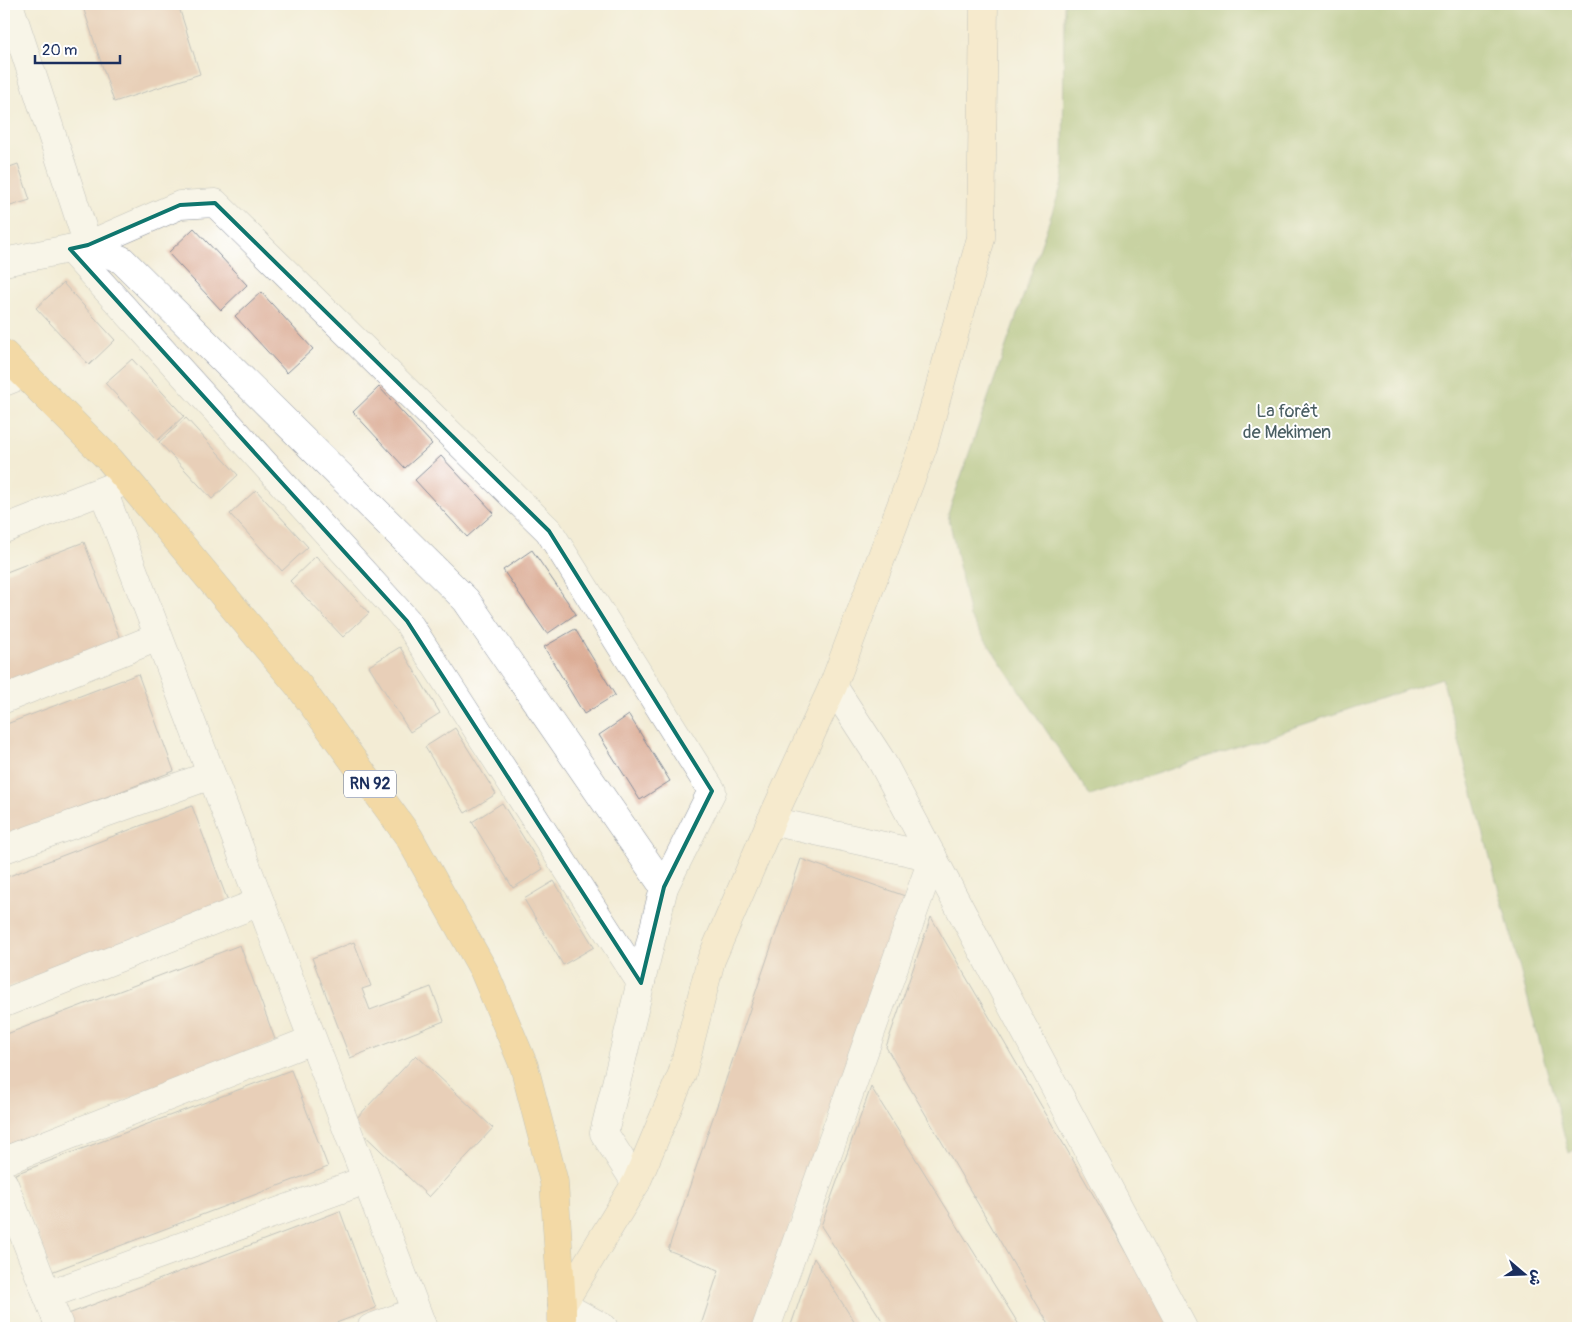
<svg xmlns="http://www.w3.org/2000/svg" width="1582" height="1332" font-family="Pangolin,'Playpen Sans Arabic',sans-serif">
<rect width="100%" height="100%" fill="#fff"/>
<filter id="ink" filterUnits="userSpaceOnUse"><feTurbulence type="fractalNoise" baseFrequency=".02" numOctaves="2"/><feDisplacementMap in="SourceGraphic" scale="10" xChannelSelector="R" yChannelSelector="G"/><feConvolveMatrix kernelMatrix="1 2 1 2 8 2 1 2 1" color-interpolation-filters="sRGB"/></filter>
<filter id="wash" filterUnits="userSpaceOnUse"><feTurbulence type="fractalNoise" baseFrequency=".0096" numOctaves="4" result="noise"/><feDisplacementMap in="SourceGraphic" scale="20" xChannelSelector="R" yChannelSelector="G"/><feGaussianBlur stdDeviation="1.12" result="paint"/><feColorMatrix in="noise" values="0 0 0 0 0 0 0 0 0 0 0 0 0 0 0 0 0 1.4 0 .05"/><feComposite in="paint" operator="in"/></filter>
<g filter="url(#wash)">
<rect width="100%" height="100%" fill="#f3ecd6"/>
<polygon fill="#95b265" stroke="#587062" points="1064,4 1578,4 1578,1148 1569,1153 1442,678 1090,796 970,617 948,514 1063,181"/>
<g id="blocks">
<g fill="#dbac94">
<polygon points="82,4 178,4 200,74 114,102"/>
<polygon points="18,164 30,200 4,208 4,169"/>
<polygon points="194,228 247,285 221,310 168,253"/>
<polygon points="63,283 115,340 89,365 36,308"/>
<polygon points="261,292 313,349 287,373 235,316"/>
<polygon points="132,359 184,416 158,440 105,383"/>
<polygon points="379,387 432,444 405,468 353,412"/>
<polygon points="186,418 238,475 212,499 159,442"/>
<polygon points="441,456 494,513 467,537 415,480"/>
<polygon points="256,490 308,547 282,571 230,514"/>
<polygon points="84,542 120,639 4,684 4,573"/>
<polygon points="532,550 576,614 547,634 503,570"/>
<polygon points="316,556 369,613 343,637 290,581"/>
<polygon points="575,629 615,695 584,714 544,647"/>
<polygon points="400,647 440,713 410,732 369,666"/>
<polygon points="138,674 174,771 4,836 4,725"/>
<polygon points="629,715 670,781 640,800 599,735"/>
<polygon points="455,728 496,794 465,813 425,747"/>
<polygon points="502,803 543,869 513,888 472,822"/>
<polygon points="192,806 229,904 4,989 4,878"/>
<polygon points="801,859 905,896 754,1328 700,1328 719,1270 668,1250"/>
<polygon points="554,881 594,947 563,965 524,899"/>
<polygon points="931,917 1171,1328 1051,1328 886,1047"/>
<polygon points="354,942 371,986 362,989 370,1010 431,987 444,1021 350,1058 312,958"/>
<polygon points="240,945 276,1042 4,1146 4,1035"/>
<polygon points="416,1055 493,1128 429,1197 352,1123"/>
<polygon points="291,1070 328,1167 51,1272 15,1174"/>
<polygon points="871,1087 1021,1328 887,1328 821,1226"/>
<polygon points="340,1211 376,1308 323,1328 68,1328 63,1316"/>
<polygon points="814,1258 858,1328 790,1328"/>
</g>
</g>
</g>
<g filter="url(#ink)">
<use href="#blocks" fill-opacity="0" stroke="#878e9a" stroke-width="1"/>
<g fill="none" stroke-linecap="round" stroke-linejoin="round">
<g stroke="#878e9a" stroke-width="29">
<g id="street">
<polyline points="9,4 88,245 122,260 466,600 664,887"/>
<polyline points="70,249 407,621 641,983"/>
<polyline points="4,262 88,245 180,205 215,203 549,531 712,791 664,887 604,1133 636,1183"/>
<polyline points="4,382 24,374"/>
<polyline points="103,491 423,1328"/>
<polyline points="4,529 119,484"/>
<polyline points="833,686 881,760 1183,1328"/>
<polyline points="4,699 158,637"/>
<polyline points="4,849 211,775"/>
<polyline points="4,1003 260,902"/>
<polyline points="4,1161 312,1040"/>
<polyline points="4,1184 60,1328"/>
<polyline points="47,1295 366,1180"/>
<polyline points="562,1305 604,1328"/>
<polyline points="371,1328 416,1311"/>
<polyline points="766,1328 933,857 771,821"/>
</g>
</g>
<g stroke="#878e9a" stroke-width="29">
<polyline id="secondary" points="562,1305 636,1183 682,1074 711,960 771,821 833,686 923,447 981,238 984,4"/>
</g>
<g stroke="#878e9a" stroke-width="29">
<polyline id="primary" points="4,354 110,460 128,481 299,686 409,837 484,971 524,1066 554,1182 562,1305 562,1328"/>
</g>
<use href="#street" stroke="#fff" stroke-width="28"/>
<use href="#secondary" stroke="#fae7c3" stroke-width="28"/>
<use href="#primary" stroke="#f3c26a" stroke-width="28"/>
</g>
</g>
<path d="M0 0H1582V1332H0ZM215,203l334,328 163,260 -48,96 -23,96 -234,-362 -337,-372 18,-4 92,-40z" fill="#f3ecd6" fill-opacity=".55" fill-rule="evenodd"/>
<path fill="none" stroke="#0f766e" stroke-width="4" stroke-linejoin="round" d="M215,203l334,328 163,260 -48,96 -23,96 -234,-362 -337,-372 18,-4 92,-40z"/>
<g text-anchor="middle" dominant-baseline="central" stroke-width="4" stroke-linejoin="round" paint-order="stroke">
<rect fill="#fff" stroke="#5f6d8e" stroke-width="1" x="344" y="770.5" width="52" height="27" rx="4"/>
<g font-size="16" font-weight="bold" fill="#1b2f5e">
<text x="370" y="784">RN 92</text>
</g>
<g font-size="18" fill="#4b5f64" stroke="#fff">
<text x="1287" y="411">La forêt<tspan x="1287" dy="21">de Mekimen</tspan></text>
</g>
</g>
<rect width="1582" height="1332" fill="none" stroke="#fff" stroke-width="20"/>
<g transform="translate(1524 1274) rotate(109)" stroke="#ffffff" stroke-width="4" paint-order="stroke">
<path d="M0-4L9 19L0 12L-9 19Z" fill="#1b2f5e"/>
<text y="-8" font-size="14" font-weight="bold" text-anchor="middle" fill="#1b2f5e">ش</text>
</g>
<path d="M35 55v8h85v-8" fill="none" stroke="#1b2f5e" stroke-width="2.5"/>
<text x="42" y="55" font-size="15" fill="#1b2f5e" stroke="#ffffff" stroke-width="4" paint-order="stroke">20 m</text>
</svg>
